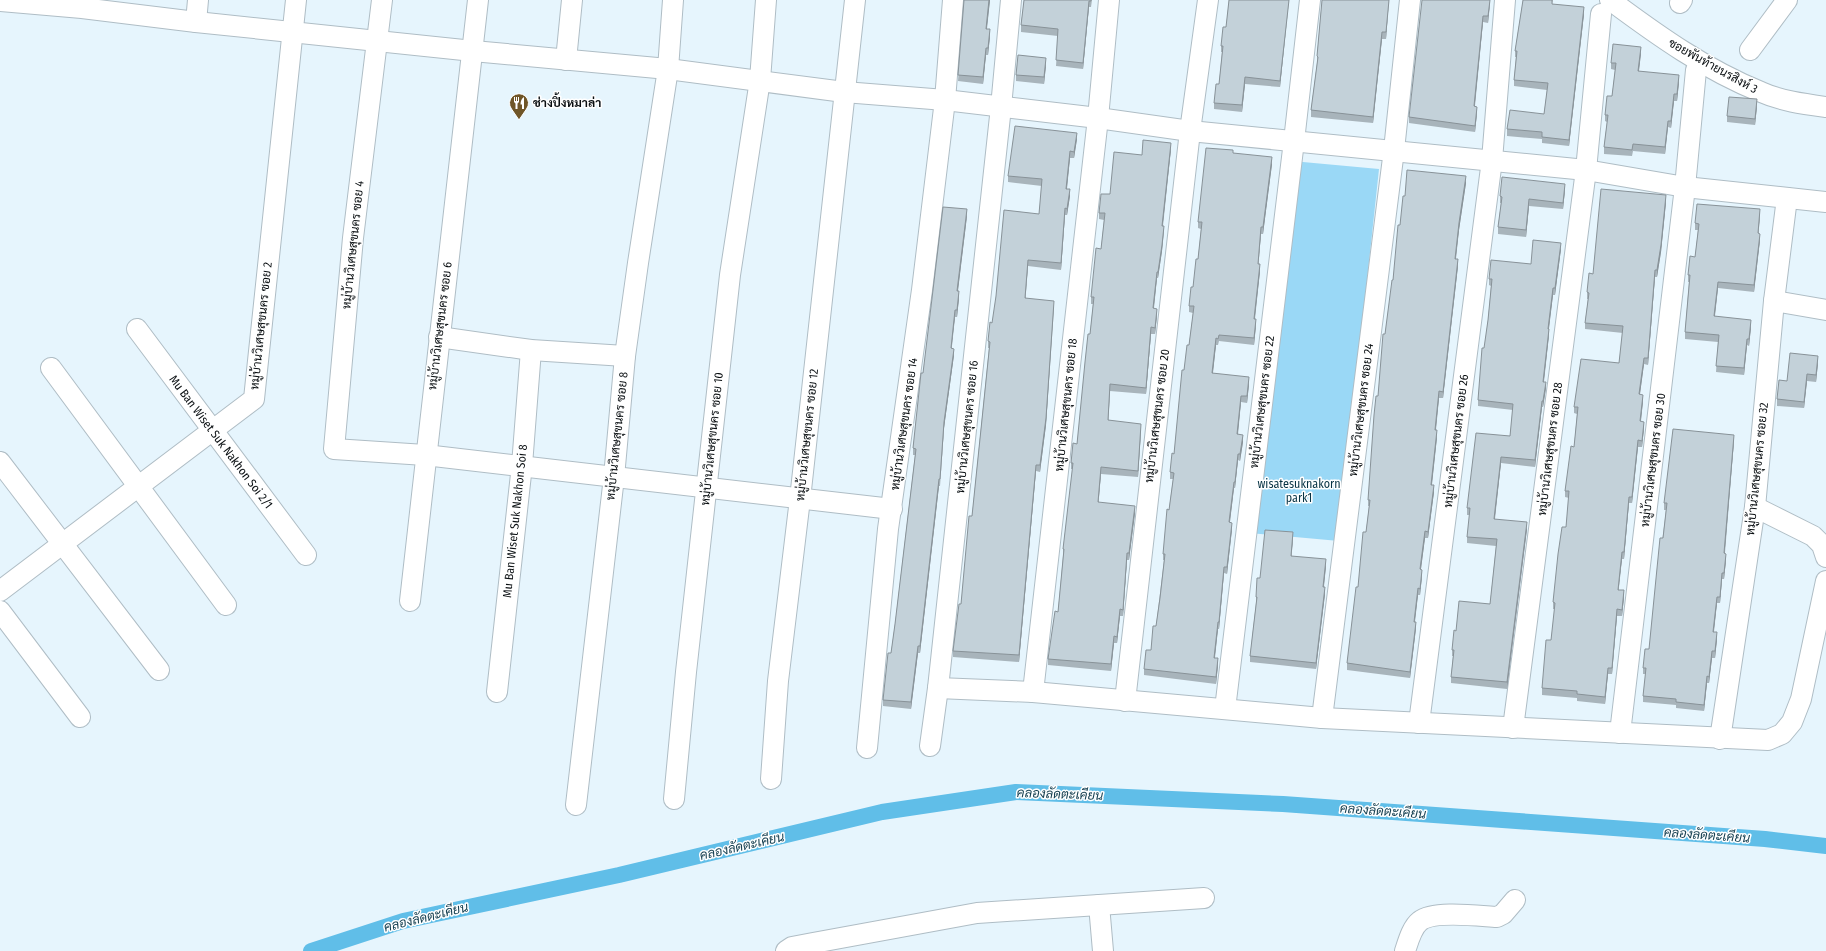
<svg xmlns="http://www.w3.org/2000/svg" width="1826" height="951" font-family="'Fira Sans Condensed',Sarabun,sans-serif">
<rect width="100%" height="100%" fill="#e6f5fd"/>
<polygon fill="#9ad8f6" points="1292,161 1379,169 1339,541 1249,533"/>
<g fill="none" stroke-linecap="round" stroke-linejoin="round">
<polyline stroke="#60bee8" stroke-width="16" points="311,951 403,921 619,875 882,812 1016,792 1283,804 1765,839 1826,846"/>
<g stroke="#afbdc5" stroke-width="22">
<g id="minor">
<polyline points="382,0 353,238 334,449 425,455 892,509"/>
<path d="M1610,0c47,35 96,70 151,92 20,9 43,12 65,15"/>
<polyline points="0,1 82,8 196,22 473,51 668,69 844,92 945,100 1098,118 1190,131 1586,170 1685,187 1826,202"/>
<polyline points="1680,3 1682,0"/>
<polyline points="196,22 198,0"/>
<polyline points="1750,50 1787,0"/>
<polyline points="566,60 572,0"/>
<polyline points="1774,301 1826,310"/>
<polyline points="137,329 306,555"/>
<polyline points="439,337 531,350 625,356"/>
<polyline points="51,368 226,605"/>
<polyline points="0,462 159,670"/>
<polyline points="1755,507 1813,536 1822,545 1826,557"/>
<polyline points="0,591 254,399 296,0"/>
<polyline points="410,601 478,0"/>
<polyline points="0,611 80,717"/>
<polyline points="938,688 1033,692 1322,718 1768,740 1782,734 1792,722 1801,699 1826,581"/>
<polyline points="497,692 522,465 531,350"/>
<polyline points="1033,692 1098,118 1109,0"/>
<polyline points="1125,701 1190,131 1208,0"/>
<polyline points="1225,709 1294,141 1310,0"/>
<polyline points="1322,718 1394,150 1410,0"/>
<polyline points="1419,723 1492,160 1505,0"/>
<polyline points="1513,728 1586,170 1601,14"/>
<polyline points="1620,733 1685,187 1696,70"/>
<polyline points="1720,739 1755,507 1774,301 1787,198"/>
<polyline points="930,746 938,688 1001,107 1011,0"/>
<polyline points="867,748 888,529 922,290 945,100 953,0"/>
<polyline points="771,779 778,681 800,499 855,0"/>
<polyline points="674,799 686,672 730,275 760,80 766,0"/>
<polyline points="576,805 614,477 625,356 638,263 668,69 673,0"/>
<polyline points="1099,905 1103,951"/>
<polyline points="786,951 792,947 813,943 977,913 1204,898"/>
<path d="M1405,951c3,-9 7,-24 15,-30 14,-11 59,-5 77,-4l6,-3 12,-14"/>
</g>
</g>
<use href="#minor" stroke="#fff" stroke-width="20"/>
</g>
<g fill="#a8b4bb">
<polygon points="964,0 990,0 987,29 990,36 988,55 986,55 983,84 958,81"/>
<polygon points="1024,0 1092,0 1091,7 1089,7 1083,69 1056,66 1058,36 1021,32 1021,25"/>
<polygon points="1229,0 1289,0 1280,87 1245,84 1242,112 1214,109 1214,103 1219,84 1222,52 1221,52 1221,46 1226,27"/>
<polygon points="1322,0 1389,0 1386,39 1382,39 1373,123 1311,117 1311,110 1317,63 1317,56"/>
<polygon points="1490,0 1488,23 1483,22 1475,106 1477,113 1475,132 1409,123 1409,117"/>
<polygon points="1523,0 1553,0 1552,4 1584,14 1569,146 1542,143 1542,139 1507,136 1507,129 1544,114 1547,90 1514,86 1514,80 1516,57 1515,57 1515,51"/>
<polygon points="1641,53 1639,71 1679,82 1677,101 1674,101 1671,128 1668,127 1665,154 1633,151 1632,156 1604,154 1604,147 1607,122 1605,121 1605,115 1612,96 1615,70 1611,69 1611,63"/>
<polygon points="1046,65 1044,84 1016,81 1016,75"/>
<polygon points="1757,106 1755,125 1727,122 1727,116"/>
<polygon points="1077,139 1074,158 1070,158 1067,189 1070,196 1067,215 1065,215 1061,270 1028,266 1025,298 1054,308 1046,425 1040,472 1036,471 1019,662 953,657 953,651 961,604 972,516 989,348 988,348 988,341 1039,214 1042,186 1008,182 1008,176"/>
<polygon points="1171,149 1163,226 1164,232 1162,251 1158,278 1157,278 1154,308 1157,315 1155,334 1151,334 1146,394 1110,391 1108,420 1141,430 1138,477 1101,474 1098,503 1135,513 1129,560 1127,560 1123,616 1120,616 1117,643 1114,643 1111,671 1048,665 1048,659 1058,612 1063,556 1063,549 1073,469 1071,469 1071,463 1077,444 1090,334 1093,304 1091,304 1091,297 1101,249 1104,220 1099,219 1099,213 1110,194 1142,155"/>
<polygon points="1233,153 1272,164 1263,234 1261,234 1258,264 1260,271 1255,319 1256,325 1254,345 1219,341 1218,345 1216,345 1213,373 1249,384 1247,403 1241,402 1238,435 1243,442 1240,461 1238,460 1235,488 1234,488 1230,522 1232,529 1227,574 1224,573 1219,629 1218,629 1215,658 1218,665 1216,684 1144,675 1144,669 1151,650 1156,626 1164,560 1163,560 1163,554 1173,479 1170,479 1170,472 1174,454 1184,370 1189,345 1193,313 1189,312 1189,306 1193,287 1198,259 1201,229 1198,228 1198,222"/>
<polygon points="1466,183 1459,230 1456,259 1458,266 1443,398 1439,398 1436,430 1437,437 1432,485 1434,492 1428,538 1425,538 1421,569 1422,576 1420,595 1418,595 1415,622 1416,628 1410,678 1347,670 1347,663 1366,532 1369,506 1368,506 1368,500 1378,396 1385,334 1393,280 1400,225 1405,196"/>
<polygon points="1565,190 1563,209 1529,206 1526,237 1498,234 1498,227 1501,203 1500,203 1500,196"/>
<polygon points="1666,202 1661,252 1657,277 1655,277 1648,365 1644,364 1640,394 1643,401 1641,421 1644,428 1642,447 1638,447 1632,503 1629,503 1624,559 1622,559 1618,590 1624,597 1622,616 1617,616 1612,674 1608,674 1605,704 1577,701 1577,698 1542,695 1542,688 1551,640 1555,609 1553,609 1553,602 1566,527 1569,498 1565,497 1565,491 1574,447 1577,414 1574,413 1574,407 1619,363 1623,333 1585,329 1585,323 1588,299 1587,299 1587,292 1593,274"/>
<polygon points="1760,215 1758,234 1760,240 1754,292 1718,288 1715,316 1751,327 1749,346 1747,345 1744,375 1716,372 1718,342 1685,339 1685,332 1689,282 1688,282 1688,275 1695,257 1698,230 1695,230 1695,223"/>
<polygon points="967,216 958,291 959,298 957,317 955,317 951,348 954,355 944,428 940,486 939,486 920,653 918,653 911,709 883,706 883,700 891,653 895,624 915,455 913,455 913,448 923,373"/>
<polygon points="1561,249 1555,295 1553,295 1549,329 1549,335 1544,382 1546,388 1543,407 1542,407 1535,467 1501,463 1495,519 1527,529 1507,689 1451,683 1451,677 1453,656 1452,656 1452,650 1456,631 1490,604 1496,546 1467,543 1467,537 1470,515 1467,515 1467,508 1510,436 1513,410 1478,406 1478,400 1488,320 1491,286 1489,285 1489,279 1531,264"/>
<polygon points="1818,363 1816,382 1807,381 1804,408 1777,406 1777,399 1787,381"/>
<polygon points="1734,441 1725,553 1726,560 1724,579 1722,579 1720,603 1717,603 1714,632 1717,639 1715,658 1712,658 1709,683 1707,683 1704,711 1676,708 1676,705 1643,702 1643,696 1646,674 1643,674 1643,668 1649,649 1666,510 1664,510 1664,503"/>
<polygon points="1293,539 1291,556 1326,566 1324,587 1325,594 1316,669 1250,662 1250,656 1256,603 1256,597 1260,578"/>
</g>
<g fill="#889298">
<polygon points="989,0 990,0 986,35 986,29"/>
<polygon points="1289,0 1280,87 1280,81"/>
<polygon points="1389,0 1386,39 1386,32"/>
<polygon points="1490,0 1490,4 1488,23 1488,16"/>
<polygon points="1089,1 1089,7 1083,69 1083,63"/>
<polygon points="1584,7 1584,14 1569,146 1569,140"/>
<polygon points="1483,16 1483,22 1474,113 1474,106"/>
<polygon points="990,29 990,36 988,55 988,48"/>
<polygon points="1382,32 1382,39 1373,123 1373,117"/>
<polygon points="1641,47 1641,53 1638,78 1638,71"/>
<polygon points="986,48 986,55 983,84 983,77"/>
<polygon points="1046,58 1046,65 1044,84 1044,77"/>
<polygon points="1679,75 1679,82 1677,101 1677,94"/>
<polygon points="1245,77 1245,84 1242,112 1242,105"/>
<polygon points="1674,94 1674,101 1671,128 1671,121"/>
<polygon points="1757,99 1757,106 1755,125 1755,119"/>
<polygon points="1477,107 1477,113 1475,132 1475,126"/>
<polygon points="1668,121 1668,127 1665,154 1665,147"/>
<polygon points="1077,133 1077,139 1074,158 1074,152"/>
<polygon points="1171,143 1171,149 1162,232 1162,226"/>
<polygon points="1070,151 1070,158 1066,196 1066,189"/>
<polygon points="1272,157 1272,164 1263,234 1263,227"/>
<polygon points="1466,176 1466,183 1459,230 1455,265 1455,259 1459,223"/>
<polygon points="1565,184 1565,190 1563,209 1563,203"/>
<polygon points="1070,189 1070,196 1067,215 1067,209"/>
<polygon points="1666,195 1666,202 1661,252 1657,277 1657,270"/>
<polygon points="1529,199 1529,206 1526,237 1526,230"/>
<polygon points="1065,208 1065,215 1061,270 1061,263"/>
<polygon points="967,209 967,216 957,298 957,291"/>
<polygon points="1760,209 1760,215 1758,240 1758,233"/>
<polygon points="1164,226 1162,251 1158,278 1158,272"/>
<polygon points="1261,227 1261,234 1258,270 1258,264"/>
<polygon points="1760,234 1760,240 1754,292 1754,285"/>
<polygon points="1561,243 1561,249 1555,295 1555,288"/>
<polygon points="1458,259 1458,266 1443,398 1443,392"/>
<polygon points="1028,260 1028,266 1025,305 1025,298"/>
<polygon points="1260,264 1260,271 1254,325 1254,319"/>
<polygon points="1655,270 1655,277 1648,365 1648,358"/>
<polygon points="1157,272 1157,278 1153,315 1153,308"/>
<polygon points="1718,282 1718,288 1714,322 1714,316"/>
<polygon points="1553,288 1553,295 1548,335 1548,329"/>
<polygon points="959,291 959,298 957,317 957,310"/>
<polygon points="1054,301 1046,425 1040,472 1040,465"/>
<polygon points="1157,309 1157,315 1155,334 1155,328"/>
<polygon points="955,310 955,317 951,355 951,348"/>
<polygon points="1256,319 1256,325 1254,345 1254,338"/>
<polygon points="1751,320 1751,327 1749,346 1749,339"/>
<polygon points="1151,327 1151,334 1146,394 1146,388"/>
<polygon points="1549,329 1549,335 1543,388 1543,382"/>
<polygon points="1216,338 1216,345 1212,380 1212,373"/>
<polygon points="1747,339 1747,345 1744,375 1744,368"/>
<polygon points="954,349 954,355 944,428 940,486 944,422"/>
<polygon points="1818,356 1818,363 1816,382 1816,375"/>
<polygon points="1644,358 1644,364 1639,401 1639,394"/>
<polygon points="1807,374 1807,381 1804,408 1804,402"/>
<polygon points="1249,377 1249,384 1247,403 1247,396"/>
<polygon points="1546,382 1546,388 1543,407 1543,401"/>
<polygon points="1110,384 1110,391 1108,427 1108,420"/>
<polygon points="1439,391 1439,398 1435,437 1435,430"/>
<polygon points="1643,395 1643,401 1640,428 1640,421"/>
<polygon points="1241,396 1241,402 1237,441 1237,434"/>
<polygon points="1542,401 1542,407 1535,467 1535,460"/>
<polygon points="1644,422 1644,428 1642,447 1642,441"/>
<polygon points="1141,424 1141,430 1138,477 1138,471"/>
<polygon points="1437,430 1437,437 1431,492 1431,485"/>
<polygon points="1243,435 1243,442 1240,461 1240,454"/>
<polygon points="1734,435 1734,441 1724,560 1724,553"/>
<polygon points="1638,440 1638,447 1632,503 1632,497"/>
<polygon points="1238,454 1238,460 1235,488 1235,482"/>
<polygon points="1501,457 1501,463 1494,525 1494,519"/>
<polygon points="1036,465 1036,471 1019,662 1019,655"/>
<polygon points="1101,467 1101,474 1098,509 1098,502"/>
<polygon points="939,479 939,486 920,653 920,646"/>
<polygon points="1234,482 1234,488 1229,529 1229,522"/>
<polygon points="1434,485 1434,492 1428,538 1428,532"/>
<polygon points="1629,497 1629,503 1624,559 1624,552"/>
<polygon points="1135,506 1135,513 1129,560 1129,553"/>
<polygon points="1527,522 1527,529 1507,689 1507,682"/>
<polygon points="1232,523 1232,529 1227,574 1227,567"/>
<polygon points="1425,531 1425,538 1420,576 1420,569"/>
<polygon points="1293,532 1293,539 1291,562 1291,556"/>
<polygon points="1622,552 1622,559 1618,596 1618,590"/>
<polygon points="1127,553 1127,560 1123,616 1123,610"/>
<polygon points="1726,554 1726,560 1724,579 1724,573"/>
<polygon points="1326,559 1326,566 1323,593 1323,587"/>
<polygon points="1224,567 1224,573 1219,629 1219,622"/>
<polygon points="1422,570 1422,576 1420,595 1420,589"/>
<polygon points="1722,573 1722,579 1720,603 1720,597"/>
<polygon points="1325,587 1325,594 1316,669 1316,663"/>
<polygon points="1418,588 1418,595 1414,628 1414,622"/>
<polygon points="1624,590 1624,597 1622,616 1622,610"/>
<polygon points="1717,597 1717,603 1713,638 1713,632"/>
<polygon points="1120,609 1120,616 1117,643 1117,637"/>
<polygon points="1617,609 1617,616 1612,674 1612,668"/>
<polygon points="1218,622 1218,629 1214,664 1214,658"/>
<polygon points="1416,622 1416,628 1410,678 1410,672"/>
<polygon points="1717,632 1717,639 1715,658 1715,651"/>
<polygon points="1114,636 1114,643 1111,671 1111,664"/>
<polygon points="918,646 918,653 911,709 911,702"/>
<polygon points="1712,651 1712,658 1709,683 1709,677"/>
<polygon points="1218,658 1218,665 1216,684 1216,677"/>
<polygon points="1608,668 1608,674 1605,704 1605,697"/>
<polygon points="1707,676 1707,683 1704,711 1704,705"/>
</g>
<g fill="#c3d1d9" stroke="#889298">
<polygon points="964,0 989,0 986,29 990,29 988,48 986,48 983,77 958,75"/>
<polygon points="1024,0 1091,0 1091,1 1089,1 1083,63 1056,60 1058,29 1021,25"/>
<polygon points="1229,0 1289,0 1280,81 1245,77 1242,105 1214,103 1216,84 1219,84 1223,46 1221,46 1223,27 1226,27"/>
<polygon points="1322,0 1389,0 1386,32 1382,32 1373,117 1311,110 1318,57 1317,56"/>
<polygon points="1422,0 1490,0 1488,16 1483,16 1474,106 1477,107 1475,126 1409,117"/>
<polygon points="1523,0 1552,0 1552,4 1584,7 1569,140 1542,137 1542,132 1507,129 1510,110 1544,114 1548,83 1514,80 1517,51 1515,51"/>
<polygon points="1613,44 1641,47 1638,71 1679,75 1677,94 1674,94 1671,121 1668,121 1665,147 1633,144 1632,150 1604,147 1608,115 1605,115 1607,96 1612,96 1616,63 1611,63"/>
<polygon points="1018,55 1046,58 1044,77 1016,75"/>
<polygon points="1729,97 1757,99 1755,119 1727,116"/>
<polygon points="1015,126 1077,133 1074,152 1070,151 1066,189 1070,189 1067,209 1065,208 1061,263 1028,260 1025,298 1054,301 1046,418 1040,465 1036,465 1019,655 953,651 959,604 961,604 969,516 972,516 990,342 988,341 990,322 992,323 996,296 1004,210 1039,214 1042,179 1008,176"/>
<polygon points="1143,140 1171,143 1162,226 1164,226 1162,245 1158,272 1157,272 1153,308 1157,309 1155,328 1151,327 1146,388 1110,384 1108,420 1141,424 1138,471 1101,467 1098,502 1135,506 1129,553 1127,553 1123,610 1120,609 1117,637 1114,636 1111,664 1048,659 1055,611 1058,612 1064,549 1063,549 1073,463 1071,463 1073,443 1077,444 1085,362 1088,334 1090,334 1094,297 1091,297 1096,248 1101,249 1105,213 1099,213 1101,194 1110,194 1114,152 1142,155"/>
<polygon points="1206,148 1233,150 1233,153 1272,157 1263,227 1261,227 1258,264 1260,264 1254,319 1256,319 1254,338 1219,335 1218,339 1216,338 1212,373 1249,377 1247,396 1241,396 1237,434 1243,435 1240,454 1238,454 1235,482 1234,482 1229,522 1232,523 1227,567 1224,567 1219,622 1218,622 1214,658 1218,658 1216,677 1144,669 1146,650 1151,650 1153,626 1156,626 1160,598 1165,554 1163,554 1167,509 1169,510 1174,473 1170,472 1172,453 1174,454 1182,370 1184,370 1187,345 1189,345 1194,306 1189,306 1191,287 1193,287 1196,259 1198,259 1202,222 1198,222"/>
<polygon points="1407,170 1466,176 1459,223 1455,259 1458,259 1443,392 1439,391 1435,430 1437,430 1431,485 1434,485 1428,532 1425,531 1420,569 1422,570 1420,589 1418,588 1414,622 1416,622 1410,672 1347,663 1356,587 1358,587 1363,532 1366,532 1370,500 1368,500 1374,415 1376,396 1378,396 1383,334 1385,334 1392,280 1393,280 1398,225 1400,225 1403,196 1405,196"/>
<polygon points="1502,177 1565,184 1563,203 1529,199 1526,230 1498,227 1502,197 1500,196"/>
<polygon points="1601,189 1666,195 1661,245 1657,270 1655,270 1648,358 1644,358 1639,394 1643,395 1640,421 1644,422 1642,441 1638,440 1632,497 1629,497 1624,552 1622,552 1618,590 1624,590 1622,610 1617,609 1612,668 1608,668 1605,697 1577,694 1577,691 1542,688 1546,640 1551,640 1555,603 1553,602 1558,554 1562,527 1566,527 1569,491 1565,491 1571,446 1574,447 1578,407 1574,407 1581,359 1619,363 1623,326 1585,323 1589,293 1587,292 1589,273 1593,274"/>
<polygon points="1697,204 1760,209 1758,233 1760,234 1754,285 1718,282 1714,316 1751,320 1749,339 1747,339 1744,368 1716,366 1719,335 1685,332 1690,275 1688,275 1690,256 1695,257 1699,224 1695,223"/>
<polygon points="943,207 967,209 957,291 959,291 957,310 955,310 951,348 954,349 944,422 940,479 939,479 920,646 918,646 911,702 883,700 888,653 891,653 895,624 916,449 913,448 921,373 923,373"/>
<polygon points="1533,240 1561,243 1555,288 1553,288 1548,329 1549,329 1543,382 1546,382 1543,401 1542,401 1535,460 1501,457 1494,519 1527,522 1507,682 1451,677 1454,650 1452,650 1454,630 1456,631 1459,601 1490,604 1494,567 1497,539 1467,537 1470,508 1467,508 1476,433 1510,436 1513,404 1478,400 1482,348 1484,348 1488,320 1492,279 1489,279 1491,260 1531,264"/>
<polygon points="1790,353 1818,356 1816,375 1807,374 1804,402 1777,399 1779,380 1787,381"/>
<polygon points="1673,429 1734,435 1724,553 1726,554 1724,573 1722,573 1720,597 1717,597 1713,632 1717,632 1715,651 1712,651 1709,677 1707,676 1704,705 1676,702 1676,699 1643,696 1646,668 1643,668 1645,649 1649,649 1660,538 1663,538 1667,503 1664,503"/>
<polygon points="1265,530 1293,532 1291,556 1326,559 1323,587 1325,587 1316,663 1250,656 1257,597 1256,597 1257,578 1260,578"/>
</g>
<defs>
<g id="restaurant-pin" transform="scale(1)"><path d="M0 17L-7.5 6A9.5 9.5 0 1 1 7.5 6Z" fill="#6f5527" stroke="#fff"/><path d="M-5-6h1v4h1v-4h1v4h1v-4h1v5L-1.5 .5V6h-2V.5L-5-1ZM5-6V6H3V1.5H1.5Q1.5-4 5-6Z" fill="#fff"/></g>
</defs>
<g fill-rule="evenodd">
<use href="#restaurant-pin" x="519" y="103"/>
</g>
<g text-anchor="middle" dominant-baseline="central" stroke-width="3" stroke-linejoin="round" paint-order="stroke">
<g font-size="12" fill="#090e11" stroke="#fff">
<text transform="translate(1713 66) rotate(29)">ซอยพันท้ายนรสิงห์ 3</text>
<text transform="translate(353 245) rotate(-84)">หมู่บ้านวิเศษสุขนคร ซอย 4</text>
<text transform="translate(261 326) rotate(-84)">หมู่บ้านวิเศษสุขนคร ซอย 2</text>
<text transform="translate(440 326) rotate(-83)">หมู่บ้านวิเศษสุขนคร ซอย 6</text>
<text transform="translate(1262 402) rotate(-83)">หมู่บ้านวิเศษสุขนคร ซอย 22</text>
<text transform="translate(1066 405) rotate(-84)">หมู่บ้านวิเศษสุขนคร ซอย 18</text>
<text transform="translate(1361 410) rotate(-83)">หมู่บ้านวิเศษสุขนคร ซอย 24</text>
<text transform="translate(1157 416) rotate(-83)">หมู่บ้านวิเศษสุขนคร ซอย 20</text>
<text transform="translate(904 424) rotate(-82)">หมู่บ้านวิเศษสุขนคร ซอย 14</text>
<text transform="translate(967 427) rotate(-84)">หมู่บ้านวิเศษสุขนคร ซอย 16</text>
<text transform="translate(807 435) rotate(-84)">หมู่บ้านวิเศษสุขนคร ซอย 12</text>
<text transform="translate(617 436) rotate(-84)">หมู่บ้านวิเศษสุขนคร ซอย 8</text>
<text transform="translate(712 439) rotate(-84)">หมู่บ้านวิเศษสุขนคร ซอย 10</text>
<text transform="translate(1456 441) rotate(-83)">หมู่บ้านวิเศษสุขนคร ซอย 26</text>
<text transform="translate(221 442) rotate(53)">Mu Ban Wiset Suk Nakhon Soi 2/1</text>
<text transform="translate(1550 449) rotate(-83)">หมู่บ้านวิเศษสุขนคร ซอย 28</text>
<text transform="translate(1653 460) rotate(-83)">หมู่บ้านวิเศษสุขนคร ซอย 30</text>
<text transform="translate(1757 469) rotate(-84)">หมู่บ้านวิเศษสุขนคร ซอย 32</text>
<text transform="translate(515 521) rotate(-84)">Mu Ban Wiset Suk Nakhon Soi 8</text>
</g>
<g font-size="12" font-weight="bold" fill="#090e11" stroke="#fff" text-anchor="start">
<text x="533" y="103">ช่างปิ้งหมาล่า</text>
</g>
<g font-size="12" fill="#073344" stroke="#fff">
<text x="1299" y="484">wisatesuknakorn<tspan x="1299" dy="14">park1</tspan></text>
</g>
<g font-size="13" font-style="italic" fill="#174152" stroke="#fff">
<text transform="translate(1060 794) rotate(2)">คลองลัดตะเคียน</text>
<text transform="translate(1383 811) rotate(4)">คลองลัดตะเคียน</text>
<text transform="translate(1707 835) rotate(4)">คลองลัดตะเคียน</text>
<text transform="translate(742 846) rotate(-13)">คลองลัดตะเคียน</text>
<text transform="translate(426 917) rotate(-14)">คลองลัดตะเคียน</text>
</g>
</g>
</svg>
